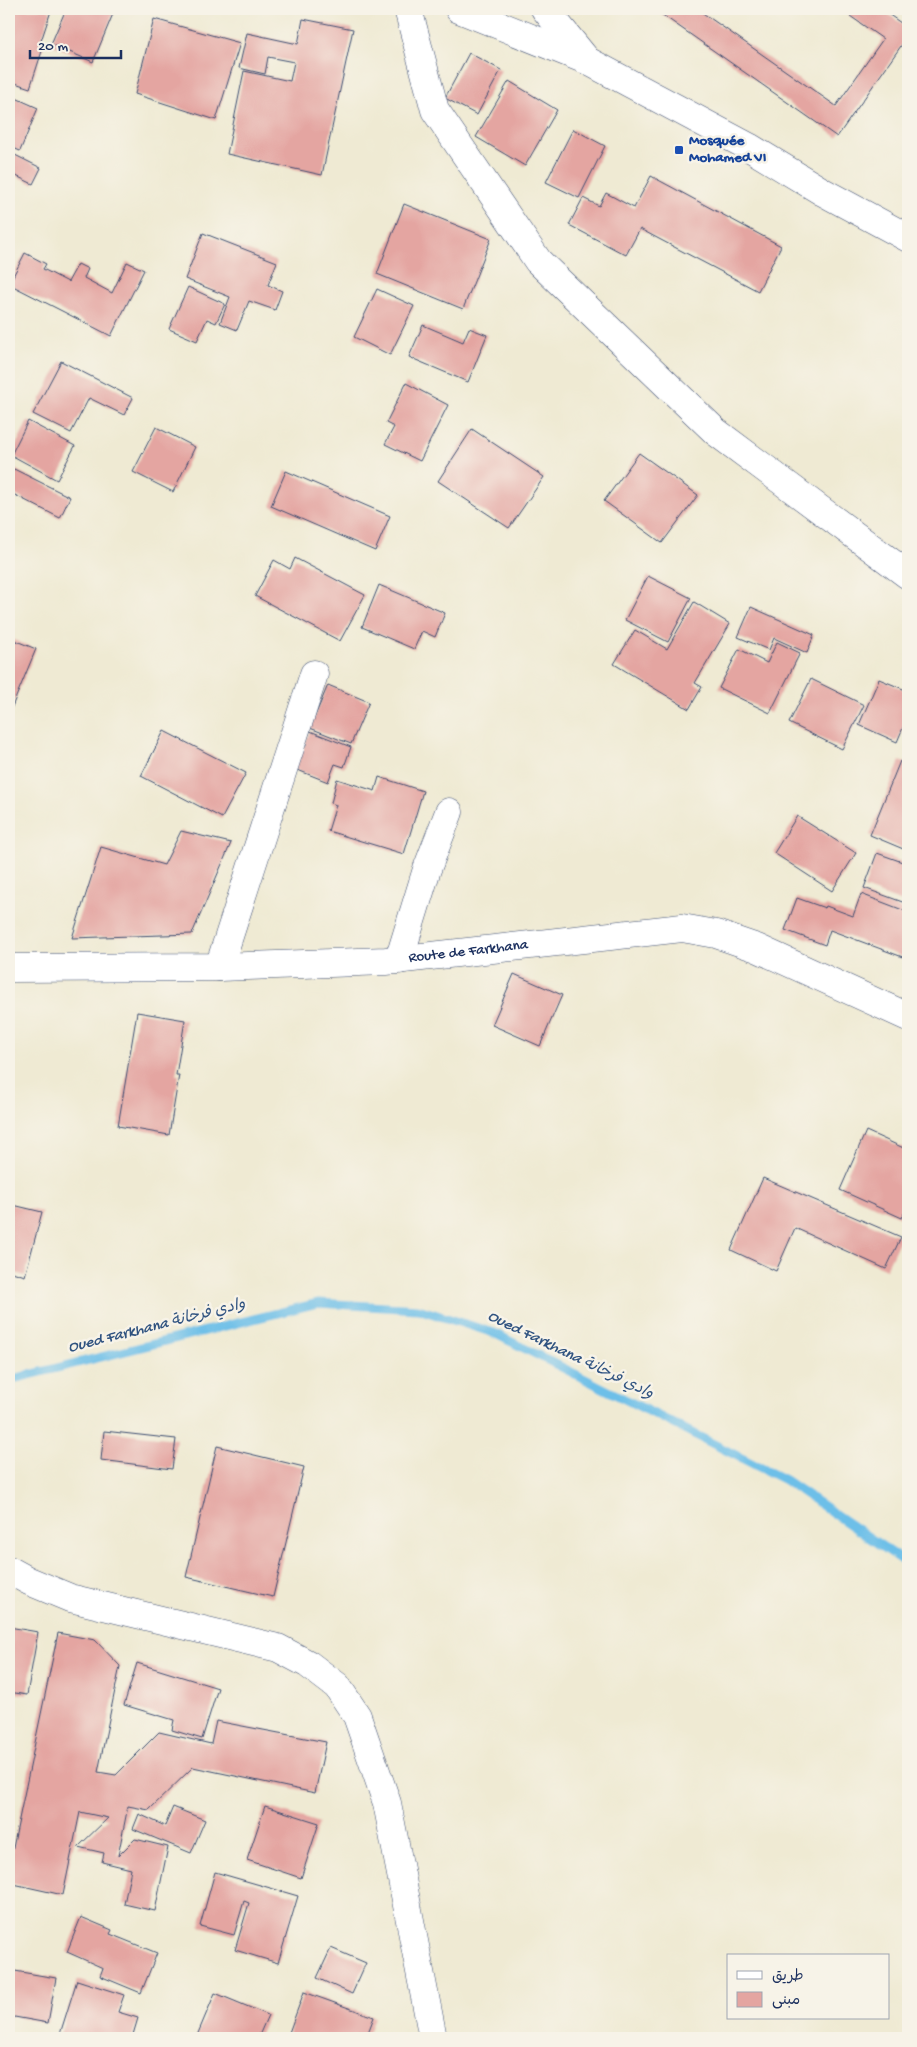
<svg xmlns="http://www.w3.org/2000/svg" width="917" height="2047" font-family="'Gochi Hand','Playpen Sans Arabic',sans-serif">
<rect width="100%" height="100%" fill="#f7f3e8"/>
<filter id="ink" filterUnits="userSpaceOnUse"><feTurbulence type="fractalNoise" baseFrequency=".02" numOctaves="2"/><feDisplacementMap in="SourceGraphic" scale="10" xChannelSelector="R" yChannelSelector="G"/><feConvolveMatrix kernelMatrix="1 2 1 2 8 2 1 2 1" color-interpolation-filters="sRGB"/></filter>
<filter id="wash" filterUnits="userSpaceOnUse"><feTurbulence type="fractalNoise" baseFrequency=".0096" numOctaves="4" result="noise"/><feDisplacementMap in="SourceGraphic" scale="20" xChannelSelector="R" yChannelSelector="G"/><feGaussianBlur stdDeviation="1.12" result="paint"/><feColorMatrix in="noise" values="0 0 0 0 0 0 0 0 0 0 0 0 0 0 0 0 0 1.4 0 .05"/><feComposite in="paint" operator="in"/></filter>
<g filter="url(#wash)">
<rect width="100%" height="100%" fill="#efead3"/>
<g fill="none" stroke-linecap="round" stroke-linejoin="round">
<polyline stroke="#6dbfe8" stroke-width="9" points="9,1380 318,1303 418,1309 494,1333 785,1480 908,1564"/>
</g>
<g id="blocks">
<g fill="#e4a5a1">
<polygon points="9,9 46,9 51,11 40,44 44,45 30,88 9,81"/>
<polygon points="66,9 115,9 93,62 51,44"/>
<polygon points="654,9 697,9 836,106 883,39 840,9 881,9 908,28 908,36 837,137"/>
<polygon points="154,19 240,43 216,120 135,94"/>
<polygon points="303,19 353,29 322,175 227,154 244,71 290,81 294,62 268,57 265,74 239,68 247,33 298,44"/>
<polygon points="469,53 501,70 477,115 445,98"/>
<polygon points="509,81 557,110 525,166 476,137"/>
<polygon points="9,95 38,108 20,151 9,146"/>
<polygon points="573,129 605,146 579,198 546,182"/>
<polygon points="9,152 41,168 33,184 14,175 9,187"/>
<polygon points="651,176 781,246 758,291 640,229 626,255 569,225 583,198 599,206 606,193 634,208"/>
<polygon points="404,204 491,239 463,309 377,274"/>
<polygon points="203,233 277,262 268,285 282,291 275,310 249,301 237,330 220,323 230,297 185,279"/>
<polygon points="25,253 46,264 43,269 68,282 78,264 88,269 84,278 112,293 127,262 144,270 111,336 9,284"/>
<polygon points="188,287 225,304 216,323 207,319 197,341 169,329"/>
<polygon points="377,289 414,306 390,355 354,337"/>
<polygon points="423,325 463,342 469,328 487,335 468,382 409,357"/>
<polygon points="61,361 133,398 124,415 89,398 71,433 33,414"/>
<polygon points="406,383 448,405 420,461 385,444 394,427 386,423"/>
<polygon points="28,421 75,446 57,480 11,455"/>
<polygon points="156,427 195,447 173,492 133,472"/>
<polygon points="472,429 544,477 509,528 438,481"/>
<polygon points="639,453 698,495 662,543 604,501"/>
<polygon points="14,469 70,497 60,518 9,492 9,479"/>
<polygon points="286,471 390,516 375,551 271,506"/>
<polygon points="295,558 365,595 340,641 255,596 274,560 290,569"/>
<polygon points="648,576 691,598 668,642 625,620"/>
<polygon points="379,585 445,613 435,637 422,631 414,649 362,627"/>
<polygon points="694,602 730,624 695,683 702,687 689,709 614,664 635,630 667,649"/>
<polygon points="751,607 814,635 807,653 774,638 769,650 738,637"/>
<polygon points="9,638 36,649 9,714"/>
<polygon points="777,642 800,653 770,713 719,688 739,649 767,663"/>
<polygon points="811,679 864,705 842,749 789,723"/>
<polygon points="879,679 908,691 908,716 897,742 859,725"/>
<polygon points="328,685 369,702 351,744 310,728"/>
<polygon points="164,731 246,773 222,818 141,776"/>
<polygon points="310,731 351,747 344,767 335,764 328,782 295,769"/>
<polygon points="900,761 908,764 908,851 870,835"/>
<polygon points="379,777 423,791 404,854 328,831 336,805 331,803 337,779 375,791"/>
<polygon points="797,816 856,853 832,891 774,853"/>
<polygon points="181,831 231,843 192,934 72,938 101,847 164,865"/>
<polygon points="877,853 908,864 908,904 864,888"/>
<polygon points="861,894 908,912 908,959 830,930 825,945 785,930 797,898 825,908 826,906 853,916"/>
<polygon points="514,974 562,995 540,1046 492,1025"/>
<polygon points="137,1012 185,1020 176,1075 179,1075 169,1135 118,1126"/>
<polygon points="866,1131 908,1150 908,1204 902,1218 840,1190"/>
<polygon points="763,1178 901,1237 886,1269 795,1228 776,1271 731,1250"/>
<polygon points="9,1204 42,1212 25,1276 9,1271"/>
<polygon points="104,1431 176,1439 172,1469 101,1460"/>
<polygon points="217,1446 304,1467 273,1597 186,1577"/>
<polygon points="9,1627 38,1632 27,1695 9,1692"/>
<polygon points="58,1633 95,1640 120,1666 98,1772 116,1775 159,1732 211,1744 216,1721 326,1742 315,1793 193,1767 149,1810 128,1806 118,1856 135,1839 168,1847 155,1911 124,1904 131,1869 102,1862 104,1853 78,1847 108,1818 80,1812 63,1895 9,1883 9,1867"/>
<polygon points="137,1663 218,1688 202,1739 172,1730 174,1720 124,1705"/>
<polygon points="265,1806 319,1823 301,1878 247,1860"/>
<polygon points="173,1807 205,1820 191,1853 133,1829 139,1814 165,1826"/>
<polygon points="215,1872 298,1896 278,1963 235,1950 249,1903 244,1901 234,1935 200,1926"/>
<polygon points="81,1917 112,1930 110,1934 157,1953 141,1993 100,1976 103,1968 67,1952"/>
<polygon points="331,1948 366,1963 352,1994 317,1978"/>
<polygon points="9,1970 56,1978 48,2023 9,2016"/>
<polygon points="77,1980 124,1995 118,2012 138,2018 132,2038 75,2038 60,2034"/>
<polygon points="304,1992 374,2017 366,2038 287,2038"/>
<polygon points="215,1993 268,2015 258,2038 196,2038"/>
</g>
</g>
</g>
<g filter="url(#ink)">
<use href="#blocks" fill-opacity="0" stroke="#3b4b70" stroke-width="1"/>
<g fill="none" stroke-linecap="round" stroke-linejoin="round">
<g stroke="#3b4b70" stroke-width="29">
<g id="minor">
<polyline points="408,9 435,110 538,261 716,432 908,575"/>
<polyline points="459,9 586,60 749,147 823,192 908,238"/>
<polyline points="545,9 585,58"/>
<polyline points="399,960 427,869 449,812"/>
<polyline points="219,967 314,674"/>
<path id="s1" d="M9,968l210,-1 167,-6 296,-33 34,6 41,14 151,69"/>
<polyline points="9,1570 29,1581 70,1598 278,1648 308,1664 337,1686 357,1716 387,1803 433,2038"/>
</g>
</g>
<use href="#minor" stroke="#fff" stroke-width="28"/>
</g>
</g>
<rect fill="#1a4fb4" stroke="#f7f3e8" stroke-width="2" x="674" y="145" width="10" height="10" rx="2.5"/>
<g text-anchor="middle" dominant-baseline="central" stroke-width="5" stroke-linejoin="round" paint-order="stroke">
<g font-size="15" font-weight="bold" fill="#164399" stroke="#f7f3e8" text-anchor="start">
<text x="689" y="141">Mosquée<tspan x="689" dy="17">Mohamed VI</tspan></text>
</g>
<g font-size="15" fill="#1b2f5e" stroke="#f7f3e8">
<text stroke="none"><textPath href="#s1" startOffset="460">Route de Farkhana</textPath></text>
</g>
<g font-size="16" font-style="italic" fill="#305380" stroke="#f7f3e8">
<text transform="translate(157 1327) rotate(-14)">Oued Farkhana وادي فرخانة</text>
<text transform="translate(570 1356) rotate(26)">Oued Farkhana وادي فرخانة</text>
</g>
</g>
<rect width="917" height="2047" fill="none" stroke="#f7f3e8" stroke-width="30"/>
<rect x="727" y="1954" width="162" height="65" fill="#f7f3e8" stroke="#9fa5b1"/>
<rect x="737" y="1971" width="25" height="8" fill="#ffffff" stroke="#9fa5b1"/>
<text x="772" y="1980" font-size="15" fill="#1b2f5e">طريق</text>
<rect x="737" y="1992" width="25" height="15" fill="#e4a5a1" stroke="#9fa5b1"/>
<text x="772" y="2004" font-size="15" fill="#1b2f5e">مبنى</text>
<path d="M30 50v8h91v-8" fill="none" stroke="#1b2f5e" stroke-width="2.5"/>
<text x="38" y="50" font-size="15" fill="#1b2f5e" stroke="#f7f3e8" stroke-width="4" paint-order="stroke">20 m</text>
</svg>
